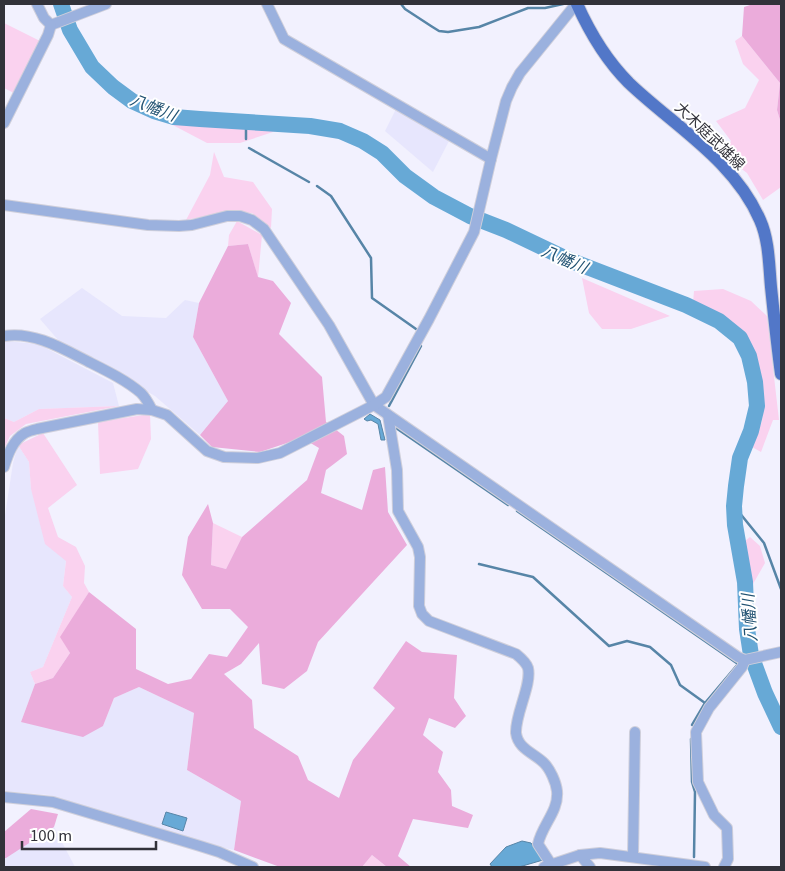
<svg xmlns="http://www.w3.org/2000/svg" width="785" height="871" font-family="Georgia,'Noto Sans JP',serif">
<rect width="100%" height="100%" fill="#f2f1fe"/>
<g fill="#e7e6fd">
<polygon points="397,107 450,139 433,172 385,131"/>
<polygon points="82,288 122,316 166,318 185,300 199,303 193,337 228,401 200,435 155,396 59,341 40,319"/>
<polygon points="4,341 38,344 113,383 119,406 39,409 14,422 4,418"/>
<polygon points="18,445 29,462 31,489 66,560 63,586 72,597 43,667 30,672 35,684 21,722 103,726 114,698 139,687 194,713 187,770 241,801 234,850 210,845 49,795 4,791 4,522 13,463"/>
<polygon points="54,827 75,867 4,867 4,857"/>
</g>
<g fill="#fad2ef">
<polygon points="4,23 40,41 14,93 4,88"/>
<polygon points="742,36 780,83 777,110 781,123 781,187 763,200 747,173 723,155 731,141 716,121 745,108 759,80 743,64 735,41"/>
<polygon points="167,122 276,131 240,143 207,143"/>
<polygon points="214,152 224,177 253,182 272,209 271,228 252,213 225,212 186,220 210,175"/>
<polygon points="237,221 262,235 258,278 248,244 228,246 229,235"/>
<polygon points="582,278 670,316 631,329 602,329 589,313"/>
<polygon points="723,289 751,301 767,316 779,420 773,420 761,452 752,447 762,421 764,400 752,345 739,327 721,315 693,303 694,291"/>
<polygon points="119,406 26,424 10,436 4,449 4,418 14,422 39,409"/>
<polygon points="150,414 151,439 138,469 100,474 98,422"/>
<polygon points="43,433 77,485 48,508 58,537 76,547 85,566 84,583 89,592 61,637 70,653 53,678 35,684 30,672 43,667 72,597 63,586 66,561 45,544 31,489 29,462 18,445"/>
<polygon points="213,523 242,537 226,569 211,565"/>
<polygon points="750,537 760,546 765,563 753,584 745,541"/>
<polygon points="372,855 387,867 362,867"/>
</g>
<g fill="#ebacdb">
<polygon points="753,4 781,4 781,123 777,110 780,83 742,36 744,7"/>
<polygon points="248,244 258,277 273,281 291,303 279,334 322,377 326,422 344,436 347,454 326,470 321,493 362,510 373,470 385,467 388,512 407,545 318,642 307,671 284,689 262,684 259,643 241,664 224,674 252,700 254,728 298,756 308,780 339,798 353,760 395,708 373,688 406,641 422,652 457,655 454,698 466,716 455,728 429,718 423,735 443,752 438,772 451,790 452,806 473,815 468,828 413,819 398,856 411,867 387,867 372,855 362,867 280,867 234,850 241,801 187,770 194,713 139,687 114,698 103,726 83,737 21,722 35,684 53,678 70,653 60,637 89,592 136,629 136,669 168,684 191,679 209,654 227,657 248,627 230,609 202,609 182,575 188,537 208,504 213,523 211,565 226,569 242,537 307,480 319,448 302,438 260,452 212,447 200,435 228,401 193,337 199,303 228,246"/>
<polygon points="31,809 58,814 54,827 6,858 4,858 4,832"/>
</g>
<g fill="#67a9d6" stroke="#5785a7">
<polygon points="370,414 380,420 385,440 381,440 378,424 371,420 367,421 364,419"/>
<polygon points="166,812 187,818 183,831 162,824"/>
<polygon points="522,841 531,843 543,860 519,867 492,867 490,864 506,847"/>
</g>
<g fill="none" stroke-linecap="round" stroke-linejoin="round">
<g stroke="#5785a7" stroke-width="2.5">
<polyline points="401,4 405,9 431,26 439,31 448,32 479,27 528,8 545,8 563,4"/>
<polyline points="246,139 246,122"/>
<polyline points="249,148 309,182"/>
<polyline points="317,186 331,196 371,258 372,298 416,329"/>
<polyline points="389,406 421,346"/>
<polyline points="396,428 508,505"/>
<polyline points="734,506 764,543 781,589"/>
<polyline points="517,511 738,664 705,703 692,725"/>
<polyline points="479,564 533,577 609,646 627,641 650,647 671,665 680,685 705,703"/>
<polyline points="691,739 692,782 695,792 694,857"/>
</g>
<polyline stroke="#67a9d6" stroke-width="16" points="61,4 70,30 92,67 113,87 132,101 154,111 174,117 200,119 310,126 340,131 363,141 382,153 405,176 434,197 470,216 506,230 569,260 686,305 719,321 740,338 749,356 755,382 757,406 751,431 740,458 736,486 734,506 735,525 745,582 747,629 751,655 765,693 781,727"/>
<g stroke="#cfcfdb" stroke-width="12">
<g id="minor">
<polyline points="37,4 44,18 51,25"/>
<polyline points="267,4 284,39 491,159"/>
<polyline points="51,25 106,4"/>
<polyline points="4,123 48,35 51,25"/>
<polyline points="4,205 148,225 179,226 192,225 227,216 240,216 252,220 264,229 329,325 374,405 738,657 745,660 781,652"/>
<path d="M4,336c31,-5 61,14 87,27 18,9 36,18 50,30 5,5 8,11 11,17"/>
<path d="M388,415l9,55 1,41 20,36 2,10 -1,49 3,8 7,7 87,33c5,4 10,8 12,14 4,17 -13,46 -12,65 2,16 18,20 28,30 6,6 12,19 13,28 2,20 -15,34 -19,53l13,20"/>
<path d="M4,467c4,-13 9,-27 21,-34 4,-2 8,-3 12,-4l100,-20 15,1 15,5 40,36 17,6 34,1 22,-5 94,-48 12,-8 43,-78 45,-87 17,-73 15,-58 6,-14 8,-14 56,-69"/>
<polyline points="4,797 53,802 200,846 219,852 253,867"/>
<polyline points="580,855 590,867"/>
<polyline points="633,857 635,732"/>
<polyline points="544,867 580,855 600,853 705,867"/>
<polyline points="724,867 728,859 727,828 714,815 698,782 696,732 709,708 742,667 745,660"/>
</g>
</g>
<g stroke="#cfcfdb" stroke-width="14">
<path id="major" d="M577,4c13,29 29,56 52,79 45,43 105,77 131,137 9,20 9,45 11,67 3,29 6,58 10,87"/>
</g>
<use href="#minor" stroke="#9bb1de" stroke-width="10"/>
<use href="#major" stroke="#5277c8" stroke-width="12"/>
</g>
<g text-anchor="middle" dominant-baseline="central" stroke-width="4" stroke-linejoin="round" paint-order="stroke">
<g font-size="15" fill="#32323a" stroke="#fff">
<text transform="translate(711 135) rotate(44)">大木庭武雄線</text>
</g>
<g font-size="16" font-style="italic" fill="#215272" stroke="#fff">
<text transform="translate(154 106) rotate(21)">八幡川</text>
<text transform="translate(565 258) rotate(23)">八幡川</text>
<text transform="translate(748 618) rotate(-94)">八幡川</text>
</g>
</g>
<rect width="785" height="871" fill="none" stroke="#32323a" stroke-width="10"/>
<path d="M22 841v8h134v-8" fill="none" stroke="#32323a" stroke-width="2.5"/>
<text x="30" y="841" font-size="15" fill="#32323a" stroke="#ffffff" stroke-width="4" paint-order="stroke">100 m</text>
</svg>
